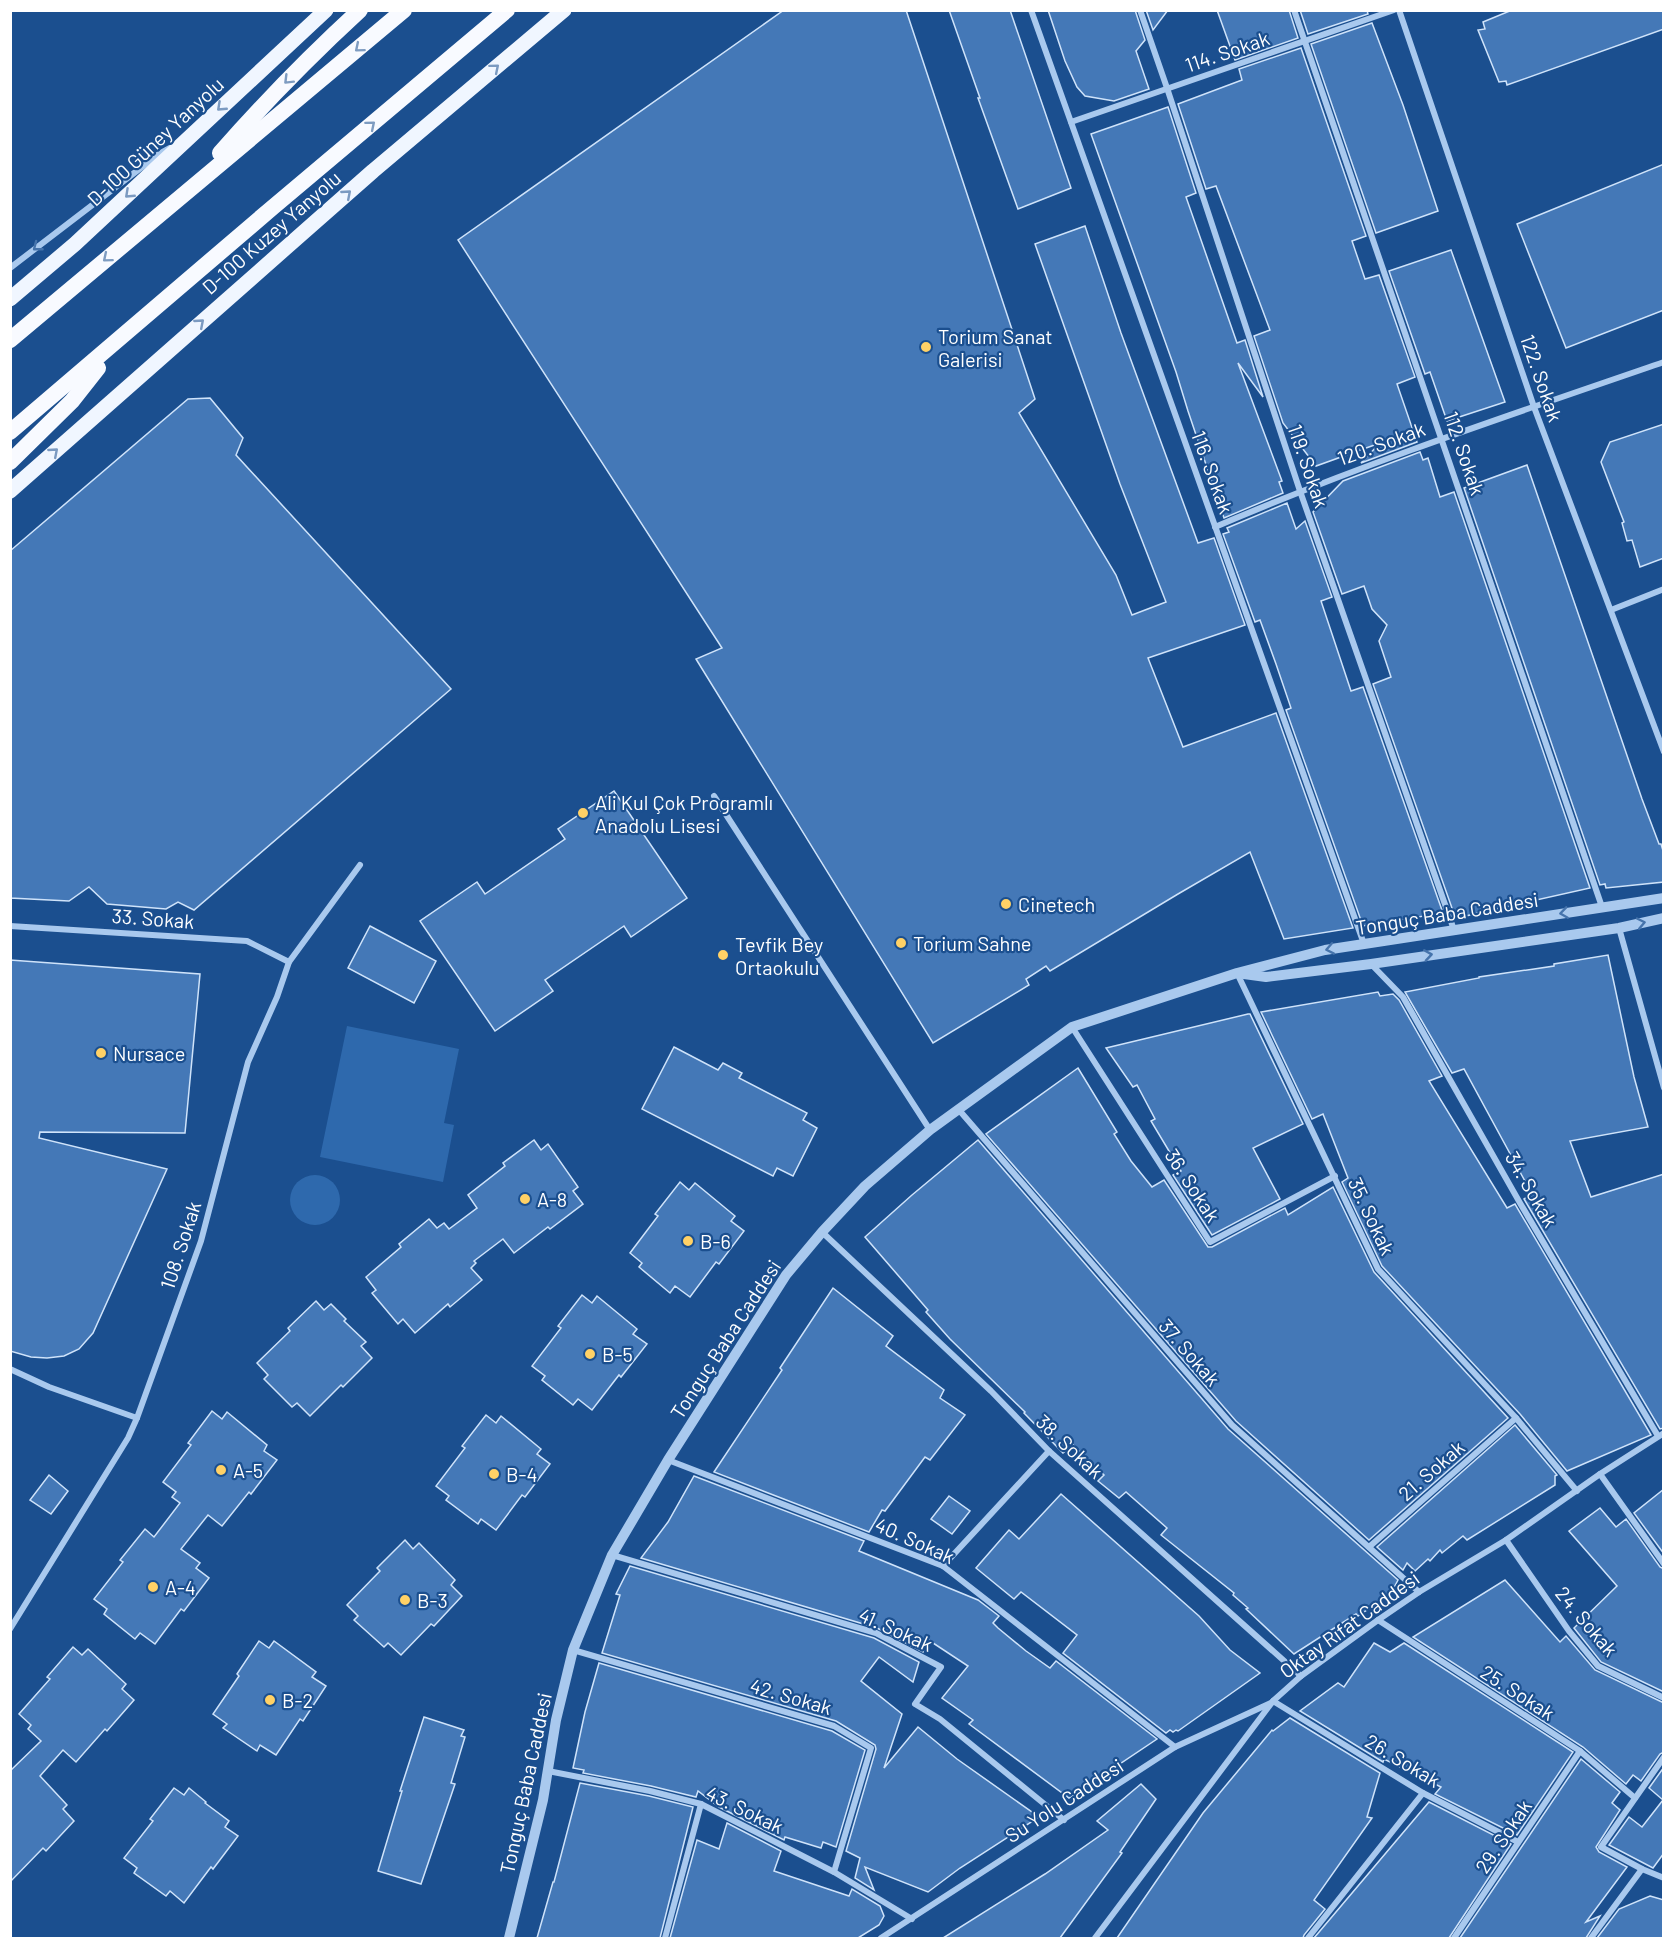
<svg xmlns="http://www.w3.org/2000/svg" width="1674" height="1949" font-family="Barlow,sans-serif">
<rect width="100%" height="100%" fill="#1b4f8f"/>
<g fill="#2e69ad">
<polygon points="347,1026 459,1049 444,1123 454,1125 443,1182 320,1157"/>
<circle cx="315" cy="1200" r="25"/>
</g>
<g fill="#4478b7" stroke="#cfe3fa" stroke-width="1.5">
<polygon points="784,10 906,10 1035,399 1019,413 1116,575 1132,615 1166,602 1120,484 1035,244 1085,226 1121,333 1198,543 1214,538 1245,625 1148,658 1183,747 1276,713 1353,928 1284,939 1250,852 1178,894 1050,971 1046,966 1026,979 1029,985 933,1043 696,659 722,648 458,240"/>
<polygon points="949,10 1010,10 1071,188 1018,209 978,98 980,98"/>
<polygon points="1048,10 1135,10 1145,40 1136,51 1149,89 1114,101 1085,96 1077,87 1065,61"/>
<polygon points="1146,10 1168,10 1153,30"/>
<polygon points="1217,10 1289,10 1298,38 1235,60"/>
<polygon points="1300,10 1367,10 1368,14 1308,34"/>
<polygon points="1512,10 1664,10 1664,29 1507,85 1506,81 1499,82 1478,30 1485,29 1483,22"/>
<polygon points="1372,23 1403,105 1438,211 1376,233 1311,44"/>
<polygon points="1301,48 1366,236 1352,241 1365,279 1379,275 1415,377 1397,384 1417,442 1361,463 1380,443 1316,466 1283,423 1254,336 1270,330 1216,186 1206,189 1178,104 1242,80 1239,69"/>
<polygon points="1168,107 1196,193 1186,197 1237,343 1245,340 1263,397 1238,363 1282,481 1279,482 1283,493 1224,518 1188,411 1176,372 1091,134"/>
<polygon points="1664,164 1664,310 1566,348 1517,224"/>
<polygon points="1451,250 1505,402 1447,421 1430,372 1425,374 1389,271"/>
<polygon points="210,398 243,438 236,455 451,689 194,910 178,902 166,909 107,904 89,887 69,901 10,898 10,551 188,399"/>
<polygon points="1664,424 1664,558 1640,567 1632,540 1627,541 1622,523 1624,522 1601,462 1610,442"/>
<polygon points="1420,452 1423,460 1428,458 1440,497 1454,492 1590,888 1461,917 1459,910 1453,911 1373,684 1391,677 1379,641 1387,625 1372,609 1364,586 1342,594 1313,512 1343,481"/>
<polygon points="1527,465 1642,799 1659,844 1661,844 1664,854 1664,882 1606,888 1605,884 1600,885 1464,488"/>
<polygon points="1287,503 1296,529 1305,521 1332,597 1321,601 1351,691 1363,687 1443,913 1363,926 1286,710 1291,708 1276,664 1260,620 1255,622 1223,534 1229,532 1227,528"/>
<polygon points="614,791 687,898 631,937 624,926 545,980 553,991 495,1031 420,921 477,882 485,894 565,839 558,829"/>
<polygon points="370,926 436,961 414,1003 348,968"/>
<polygon points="1608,955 1634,1077 1648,1127 1570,1141 1591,1197 1664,1174 1664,1428 1660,1429 1524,1199 1532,1194 1464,1069 1452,1073 1405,992 1479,978 1479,977 1554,966 1554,964"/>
<polygon points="10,960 200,974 185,1133 40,1132 39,1138 167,1169 93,1333 79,1349 64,1356 47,1358 31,1357 10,1351"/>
<polygon points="1378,992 1380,996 1393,994 1399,1000 1442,1076 1429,1081 1507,1208 1515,1204 1651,1435 1567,1471 1520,1414 1382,1266 1342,1182 1348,1178 1323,1114 1312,1119 1261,1012"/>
<polygon points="1248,1014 1250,1014 1303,1124 1253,1148 1280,1199 1212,1235 1173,1175 1181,1171 1151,1121 1155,1119 1137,1085 1133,1087 1106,1048"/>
<polygon points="674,1047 718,1070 723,1063 742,1073 739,1078 807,1113 803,1120 817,1128 793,1176 777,1168 773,1176 642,1109"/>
<polygon points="1078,1068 1117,1132 1114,1134 1131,1161 1152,1187 1164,1180 1208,1247 1212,1247 1285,1208 1288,1215 1333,1187 1374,1272 1508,1418 1369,1540 1236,1421 986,1134"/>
<polygon points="534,1140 541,1150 548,1144 578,1187 573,1191 583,1204 550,1229 548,1227 514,1253 503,1239 474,1261 476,1263 471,1268 482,1280 450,1307 448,1304 415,1333 403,1319 398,1324 372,1293 376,1290 366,1277 401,1247 399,1244 429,1219 437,1228 444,1223 449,1229 477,1208 468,1195 505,1166 503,1163"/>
<polygon points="978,1140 1228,1429 1398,1580 1389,1597 1385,1598 1358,1616 1356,1614 1294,1654 1246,1609 1248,1608 1233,1595 1234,1593 1161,1535 1167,1528 1126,1492 1119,1498 1098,1481 1104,1475 1073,1445 1063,1453 1024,1413 1025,1412 950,1339 926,1312 928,1310 865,1237 912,1195"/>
<polygon points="680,1182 689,1190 695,1183 735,1216 731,1221 744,1231 719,1264 716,1262 690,1297 675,1286 670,1293 639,1267 642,1263 630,1253 658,1216 655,1214"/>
<polygon points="833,1288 893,1336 886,1346 944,1390 940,1398 965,1415 930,1460 925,1457 885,1511 882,1510 869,1532 714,1472 782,1370 780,1368"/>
<polygon points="582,1295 592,1303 597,1296 637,1329 633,1334 647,1344 621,1377 619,1375 592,1410 578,1399 573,1405 542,1380 545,1376 532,1366 561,1328 558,1326"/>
<polygon points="316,1301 324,1310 331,1304 346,1319 344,1321 366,1342 361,1346 372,1358 343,1387 341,1385 310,1416 297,1403 292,1407 264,1379 268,1375 257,1363 290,1331 288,1328"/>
<polygon points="212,1411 222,1419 227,1412 267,1445 264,1451 277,1460 251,1494 249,1492 222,1526 208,1515 181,1549 200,1563 196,1568 209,1578 184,1611 181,1609 155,1644 140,1633 135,1639 104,1614 107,1609 94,1599 123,1562 120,1560 145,1529 154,1537 180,1503 172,1497 176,1492 163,1482 191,1445 188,1443"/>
<polygon points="486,1415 496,1423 501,1416 541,1449 537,1454 550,1464 525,1497 522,1495 496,1530 481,1519 478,1524 446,1500 449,1496 436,1486 465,1448 462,1446"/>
<polygon points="1515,1425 1557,1475 1555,1476 1555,1485 1467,1540 1463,1536 1442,1553 1440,1550 1430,1561 1428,1559 1415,1571 1407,1563 1403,1570 1377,1547"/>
<polygon points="49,1475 68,1491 51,1514 30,1500"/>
<polygon points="694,1476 864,1541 859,1551 978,1600 999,1616 993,1623 998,1628 1026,1651 1050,1668 1056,1661 1157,1739 1069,1798 969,1724 973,1720 942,1698 968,1666 927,1639 923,1652 877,1628 641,1558 668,1522"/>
<polygon points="1664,1489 1664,1554 1634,1513"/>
<polygon points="1061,1494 1199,1616 1230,1650 1260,1673 1178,1731 1176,1730 1173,1732 1170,1730 1166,1733 1063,1653 1077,1635 1021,1592 1014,1599 976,1568 1009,1530 1019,1539"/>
<polygon points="949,1496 970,1511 952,1534 931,1519"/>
<polygon points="1600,1508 1616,1527 1626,1519 1660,1567 1664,1569 1664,1692 1601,1662 1574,1628 1617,1586 1569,1531"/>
<polygon points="405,1540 413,1549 419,1543 455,1580 451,1585 462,1596 434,1626 431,1624 401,1655 388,1643 384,1647 354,1620 358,1616 347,1605 380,1571 377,1568"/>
<polygon points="630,1566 874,1638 919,1662 913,1682 879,1657 861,1681 902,1714 884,1768 918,1727 957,1759 1039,1817 960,1868 928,1892 865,1867 874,1890 855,1878 860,1858 846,1851 876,1749 875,1745 836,1721 602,1653 620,1595 616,1594"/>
<polygon points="1505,1580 1560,1642 1566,1636 1595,1670 1664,1703 1664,1752 1660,1754 1641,1781 1633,1775 1626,1784 1583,1747 1413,1637"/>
<polygon points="259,1641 269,1648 274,1641 316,1672 312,1677 326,1686 303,1721 300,1719 276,1755 260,1745 257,1751 223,1728 227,1724 213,1714 239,1676 237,1674"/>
<polygon points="1374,1643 1390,1652 1404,1643 1573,1752 1517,1835 1435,1794 1441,1787 1384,1759 1383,1762 1300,1711 1338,1683 1344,1687"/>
<polygon points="73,1647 82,1655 88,1649 126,1684 122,1689 134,1700 107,1731 105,1729 76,1762 63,1750 40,1776 67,1805 63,1809 74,1821 46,1851 43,1848 10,1882 10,1771 41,1741 28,1729 31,1725 19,1714 50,1679 47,1677"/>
<polygon points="599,1663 832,1731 865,1750 836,1847 823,1842 821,1848 785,1837 784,1840 719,1807 698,1791 696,1797 651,1786 583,1773 584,1770 573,1768 585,1712"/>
<polygon points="424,1717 464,1730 461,1736 465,1737 451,1783 455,1784 421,1884 378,1871 402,1791 400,1791"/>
<polygon points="1290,1718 1380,1773 1367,1817 1372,1818 1314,1900 1325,1909 1304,1935 1303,1938 1117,1938 1203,1813 1272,1730 1273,1731"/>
<polygon points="1581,1759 1620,1792 1612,1803 1620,1810 1596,1847 1599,1852 1627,1867 1586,1922 1600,1916 1586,1938 1460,1938"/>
<polygon points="1664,1767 1664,1853 1653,1868 1609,1845 1629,1817 1642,1827 1663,1800 1649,1788"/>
<polygon points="580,1783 649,1796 693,1807 660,1938 537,1938 553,1882 554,1882"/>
<polygon points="1141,1784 1156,1799 1120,1852 1122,1853 1060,1938 943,1938 1045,1874 1108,1830 1097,1821"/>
<polygon points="174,1788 184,1795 189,1788 206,1802 205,1803 229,1821 225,1827 238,1836 213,1869 211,1867 184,1903 170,1891 166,1896 134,1873 137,1868 124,1858 153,1821 150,1819"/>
<polygon points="1429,1802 1511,1844 1449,1938 1314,1938"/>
<polygon points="727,1823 781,1851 774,1871 849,1896 852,1889 880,1906 884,1916 879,1925 858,1938 670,1938 697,1840 719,1849"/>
<polygon points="1650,1896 1664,1900 1664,1938 1597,1938 1619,1909"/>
</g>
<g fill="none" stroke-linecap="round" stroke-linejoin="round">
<g stroke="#a9c9ee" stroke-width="6">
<polyline points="1031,10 1364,944"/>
<polyline points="1140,10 1167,88 1300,491 1454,930"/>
<polyline points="1294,10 1602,907"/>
<polyline points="1399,10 1534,407 1664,752"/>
<polyline points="1071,122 1394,10"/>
<polyline points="10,268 159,154 170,148"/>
<path d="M1215,527c147,-63 298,-113 449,-165"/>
<polyline points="1611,610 1664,589"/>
<polyline points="714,796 930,1130"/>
<polyline points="10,926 247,941 289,962"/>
<polyline points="1619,928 1664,1088"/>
<polyline points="1371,964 1403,997 1520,1203 1658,1436"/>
<polyline points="1237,973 1378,1269 1516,1418 1577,1491"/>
<polyline points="1072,1027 1210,1242 1335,1176"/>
<polyline points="959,1110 1232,1425 1419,1592"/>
<polyline points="822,1232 991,1391 1049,1451 1301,1676"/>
<polyline points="10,1369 49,1387 137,1418"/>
<polyline points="668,1460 943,1566 1175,1747"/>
<polyline points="1600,1474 1664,1564"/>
<polyline points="1506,1540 1569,1631 1598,1666 1664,1698"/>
<polyline points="1369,1547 1516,1418"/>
<polyline points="612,1555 876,1633 941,1667 915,1704 940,1719 1064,1820"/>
<polyline points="943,1566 1049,1451"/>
<polyline points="1378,1620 1580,1751 1635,1798"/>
<polyline points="10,1629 128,1438 137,1418 201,1241 248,1062 277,997 289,962 360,865"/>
<polyline points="573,1650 834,1726 871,1748 834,1872"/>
<polyline points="1273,1701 1423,1793 1518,1842"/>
<polyline points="1664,1757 1601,1847 1642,1869 1664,1878"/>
<polyline points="548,1771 650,1791 701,1804 834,1872 912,1919"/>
<polyline points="665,1938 701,1804"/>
<polyline points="881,1938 1175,1747 1273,1702"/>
<polyline points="1095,1938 1273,1701 1301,1676 1378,1620 1419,1592 1506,1540 1600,1474 1664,1433"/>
<polyline points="1308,1938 1423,1793"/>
<polyline points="1454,1938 1580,1751"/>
<polyline points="1591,1938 1642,1869"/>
</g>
<g stroke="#a9c9ee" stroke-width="10">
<polyline points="1244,974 1266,977 1371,964 1619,928 1664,918"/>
<polyline points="509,1938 543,1800 556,1720 573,1650 612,1555 668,1460 786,1275 822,1232 865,1186 930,1130 1072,1027 1237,973 1325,950 1664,898"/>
</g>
<g stroke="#f0f6ff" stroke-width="15">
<polyline points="10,299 75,244 326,10"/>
<polyline points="10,491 373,171 564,10"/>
</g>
<g stroke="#f8faff" stroke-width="16">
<path d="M220,153c44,-50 91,-98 140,-143"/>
<polyline points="10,340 404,10"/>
<polyline points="10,432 272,208 507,10"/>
<polyline points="10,462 72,401 98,368"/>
</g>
</g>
<defs><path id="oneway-chevron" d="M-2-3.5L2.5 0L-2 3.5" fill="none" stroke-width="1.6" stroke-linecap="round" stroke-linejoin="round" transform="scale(1.5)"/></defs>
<g stroke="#7e9cc1">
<use href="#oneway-chevron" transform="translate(359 48) rotate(140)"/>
<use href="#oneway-chevron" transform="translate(288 80) rotate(135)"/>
<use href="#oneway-chevron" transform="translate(371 125) rotate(-40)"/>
<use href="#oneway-chevron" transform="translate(107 258) rotate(140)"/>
</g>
<g stroke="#7b9ac1">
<use href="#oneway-chevron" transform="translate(495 68) rotate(-40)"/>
<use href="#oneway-chevron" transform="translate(221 107) rotate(137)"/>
<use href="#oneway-chevron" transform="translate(129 194) rotate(137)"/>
<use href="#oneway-chevron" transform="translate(347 194) rotate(-41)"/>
<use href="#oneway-chevron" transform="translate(200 323) rotate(-41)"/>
<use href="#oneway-chevron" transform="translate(54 452) rotate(-41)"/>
</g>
<g stroke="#4674ac">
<use href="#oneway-chevron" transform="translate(37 247) rotate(142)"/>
<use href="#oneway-chevron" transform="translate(1564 913) rotate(172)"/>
<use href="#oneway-chevron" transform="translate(1641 923) rotate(-12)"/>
<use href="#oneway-chevron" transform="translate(1330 949) rotate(169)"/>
<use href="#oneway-chevron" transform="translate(1428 955) rotate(-9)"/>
</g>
<g fill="#ffd166" stroke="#1b4f8f" stroke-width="2">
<circle cx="926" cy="347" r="6"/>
<circle cx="583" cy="813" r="6"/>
<circle cx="1006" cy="904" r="6"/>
<circle cx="901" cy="943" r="6"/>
<circle cx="723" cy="955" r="6"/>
<circle cx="101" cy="1053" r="6"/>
<circle cx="525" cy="1199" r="6"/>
<circle cx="688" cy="1241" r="6"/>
<circle cx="590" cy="1354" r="6"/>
<circle cx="221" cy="1470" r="6"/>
<circle cx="494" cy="1474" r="6"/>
<circle cx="153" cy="1587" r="6"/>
<circle cx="405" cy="1600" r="6"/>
<circle cx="270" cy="1700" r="6"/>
</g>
<g text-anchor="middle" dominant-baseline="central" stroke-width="4.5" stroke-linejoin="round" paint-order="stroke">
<g font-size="20" fill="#fff" stroke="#1b4f8f">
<text transform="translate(1227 51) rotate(-19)">114. Sokak</text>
<text transform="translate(155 141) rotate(-43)">D-100 Güney Yanyolu</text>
<text transform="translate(271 232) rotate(-41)">D-100 Kuzey Yanyolu</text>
<text transform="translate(1542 378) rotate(71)">122. Sokak</text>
<text transform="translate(1381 443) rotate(-20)">120. Sokak</text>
<text transform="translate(1465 453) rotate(71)">112. Sokak</text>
<text transform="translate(1309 466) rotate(71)">119. Sokak</text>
<text transform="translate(1213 472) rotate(70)">116. Sokak</text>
<text transform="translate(1447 913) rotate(-9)">Tonguç Baba Caddesi</text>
<text transform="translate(153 918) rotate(4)">33. Sokak</text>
<text transform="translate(1193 1185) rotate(57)">36. Sokak</text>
<text transform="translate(1532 1189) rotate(60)">34. Sokak</text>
<text transform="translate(1372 1216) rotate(65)">35. Sokak</text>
<text transform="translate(180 1245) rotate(-72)">108. Sokak</text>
<text transform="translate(725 1339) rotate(-57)">Tonguç Baba Caddesi</text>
<text transform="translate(1190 1352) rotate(49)">37. Sokak</text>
<text transform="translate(1070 1446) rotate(43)">38. Sokak</text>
<text transform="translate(1431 1470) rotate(-41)">21. Sokak</text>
<text transform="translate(915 1540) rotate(24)">40. Sokak</text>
<text transform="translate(1587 1621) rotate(50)">24. Sokak</text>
<text transform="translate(1349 1624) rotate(-36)">Oktay Rıfat Caddesi</text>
<text transform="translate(896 1629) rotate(24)">41. Sokak</text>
<text transform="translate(1518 1692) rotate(33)">25. Sokak</text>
<text transform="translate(791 1696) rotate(16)">42. Sokak</text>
<text transform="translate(1403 1760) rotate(31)">26. Sokak</text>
<text transform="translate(525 1783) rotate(-78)">Tonguç Baba Caddesi</text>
<text transform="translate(1064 1800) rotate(-33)">Su Yolu Caddesi</text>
<text transform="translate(745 1809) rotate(26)">43. Sokak</text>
<text transform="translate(1503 1836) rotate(-56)">29. Sokak</text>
</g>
<g font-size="20" fill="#fff" stroke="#1b4f8f" text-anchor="start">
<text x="938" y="336">Torium Sanat<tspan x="938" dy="23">Galerisi</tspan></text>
<text x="595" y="802">Ali Kul Çok Programlı<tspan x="595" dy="23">Anadolu Lisesi</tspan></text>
<text x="1018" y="904">Cinetech</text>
<text x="913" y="943">Torium Sahne</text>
<text x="735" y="944">Tevfik Bey<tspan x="735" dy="23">Ortaokulu</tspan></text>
<text x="113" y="1053">Nursace</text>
<text x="537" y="1199">A-8</text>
<text x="700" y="1241">B-6</text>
<text x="602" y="1354">B-5</text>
<text x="233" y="1470">A-5</text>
<text x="506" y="1474">B-4</text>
<text x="165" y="1587">A-4</text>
<text x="417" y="1600">B-3</text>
<text x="282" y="1700">B-2</text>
</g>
</g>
<rect width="1674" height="1949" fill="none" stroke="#ffffff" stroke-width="24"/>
</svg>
